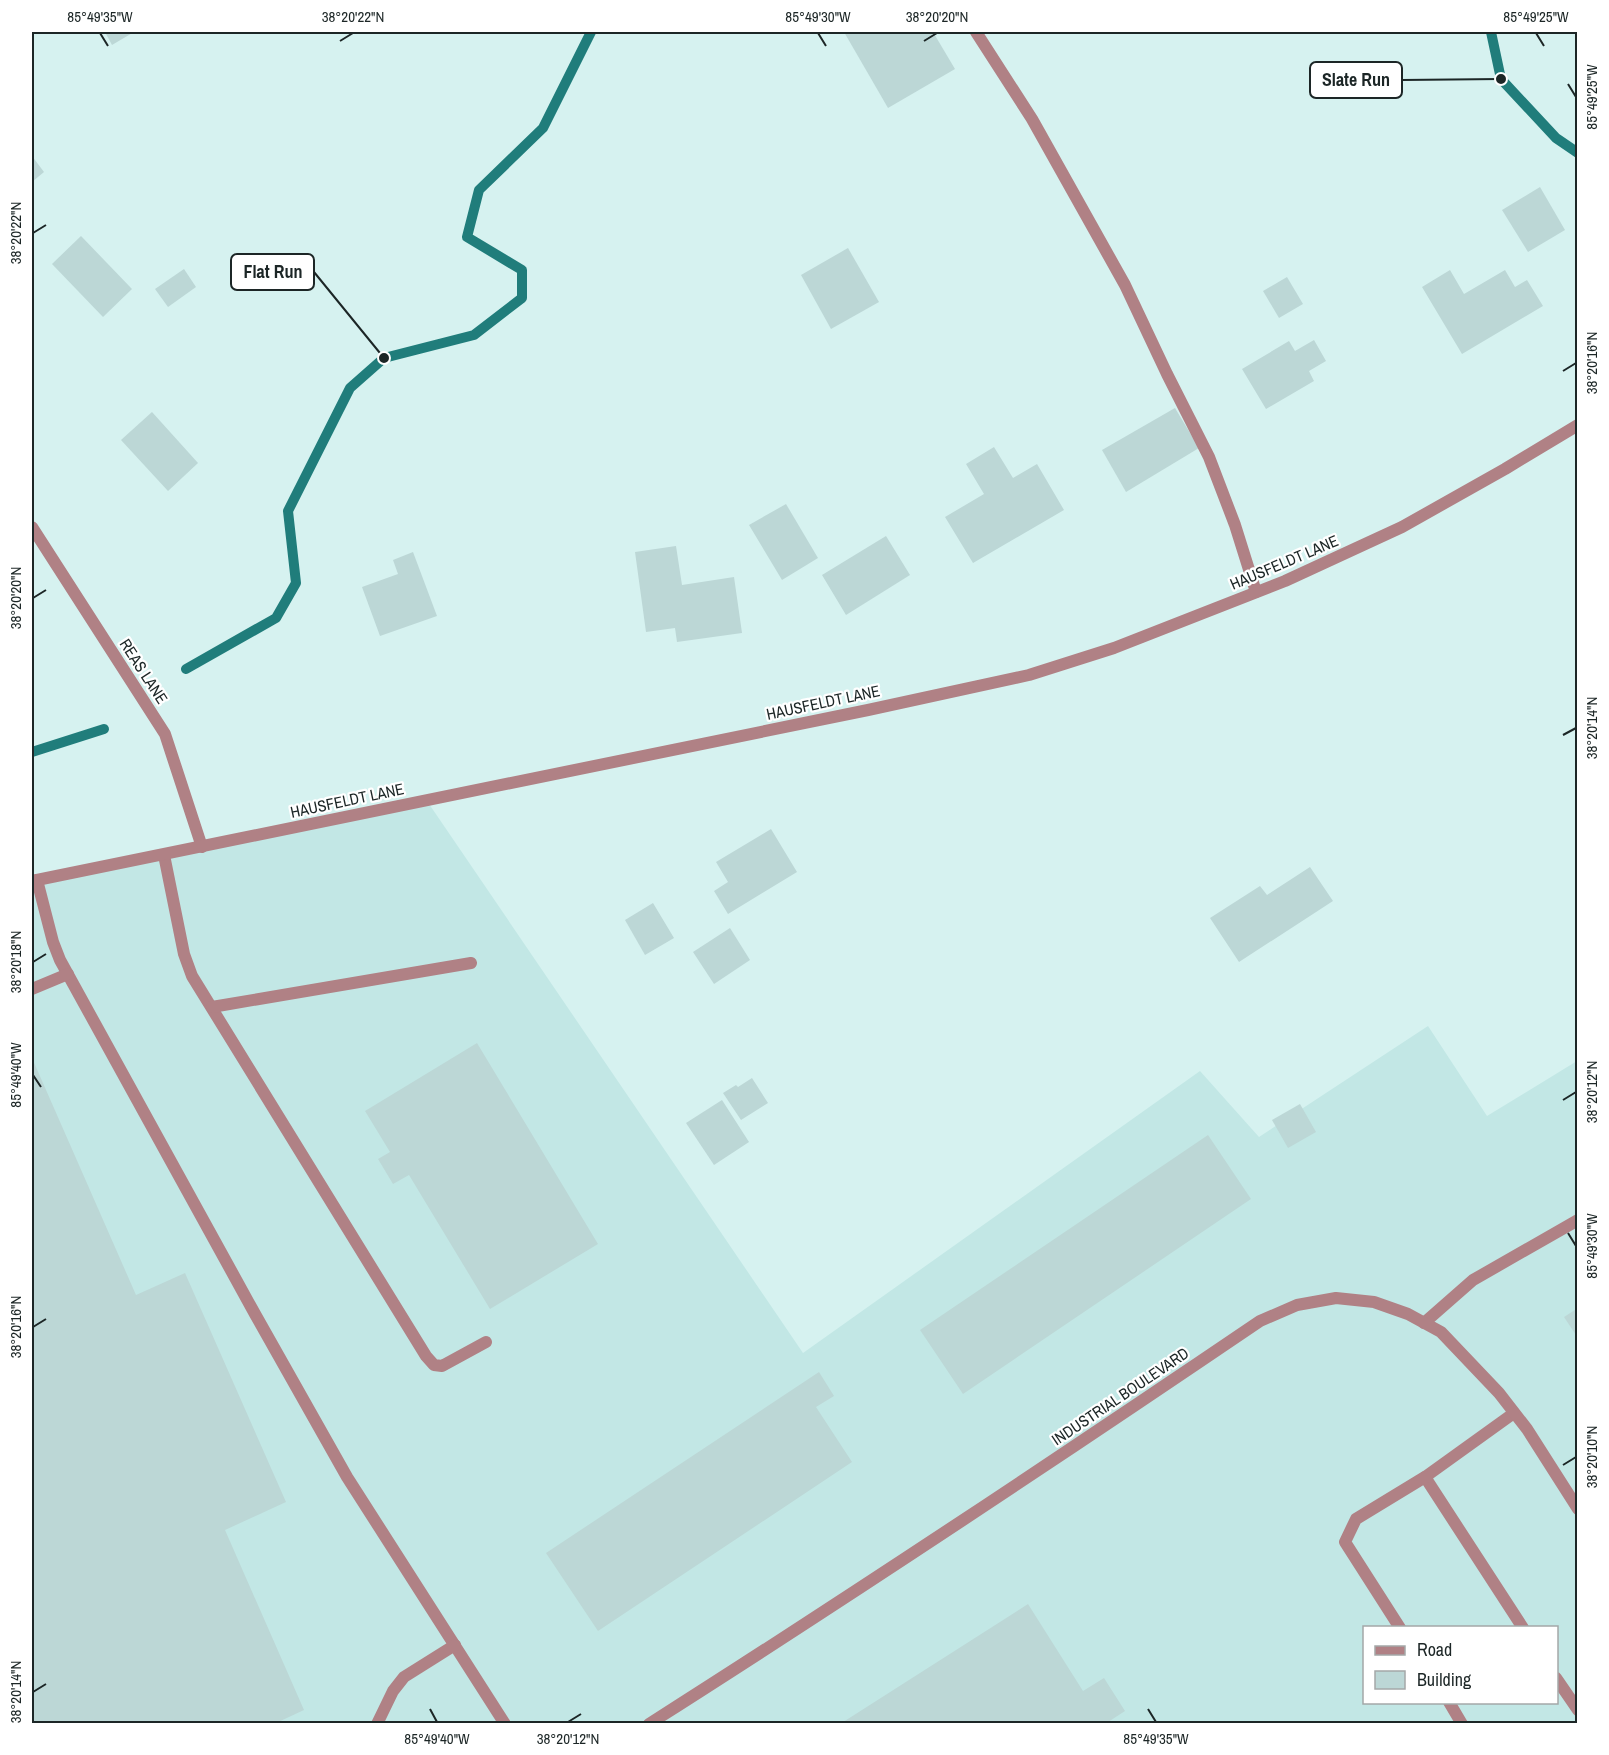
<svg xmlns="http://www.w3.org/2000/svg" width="1609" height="1755" font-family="'Archivo Narrow',sans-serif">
<rect width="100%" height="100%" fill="#d6f2f0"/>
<path fill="#c2e7e5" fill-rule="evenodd" d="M427,801l376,552 397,-282 59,66 169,-111 59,90 90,-55v662l-1545,1v-843zM1364,1628h192v74h-192z"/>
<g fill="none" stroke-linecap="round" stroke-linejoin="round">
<g stroke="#207d7b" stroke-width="10">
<polyline points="1491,32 1501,79 1556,138 1578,153"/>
<polyline points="186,669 276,618 296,583 288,511 350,388 384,358 474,335 522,298 522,270 467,237 479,190 543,128 591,32"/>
<polyline points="32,752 104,729"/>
</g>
</g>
<g fill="#bcd7d6">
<polygon points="105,32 134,32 112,45"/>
<polygon points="844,32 933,32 955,69 888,108"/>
<polygon points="32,156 44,172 32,182"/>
<polygon points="1540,187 1565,230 1528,252 1502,210"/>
<polygon points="81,236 132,289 103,317 52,264"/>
<polygon points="848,248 879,302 831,329 801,275"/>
<polygon points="184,269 196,287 168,307 155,289"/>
<polygon points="1450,270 1464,294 1505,270 1515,287 1527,280 1543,306 1462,354 1422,287"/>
<polygon points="1287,277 1303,304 1279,318 1263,291"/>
<polygon points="1314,340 1326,361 1309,371 1314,381 1266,409 1242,369 1289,341 1295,351"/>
<polygon points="1175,408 1199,448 1126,492 1102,450"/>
<polygon points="152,412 198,463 168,491 121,440"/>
<polygon points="994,447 1013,478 1037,464 1064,510 973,563 945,517 984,494 966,464"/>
<polygon points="786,504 818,558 782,580 749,525"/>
<polygon points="886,536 910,575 846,615 822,575"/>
<polygon points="676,546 682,585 734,577 742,633 677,642 675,628 646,632 635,552"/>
<polygon points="413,552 437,616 380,636 362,587 398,574 393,560"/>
<polygon points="771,829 797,872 728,914 714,891 728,882 716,862"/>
<polygon points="1310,867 1333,901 1239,962 1210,918 1260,886 1267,895"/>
<polygon points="653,903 674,938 645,955 625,920"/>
<polygon points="730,928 750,960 714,984 693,952"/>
<polygon points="477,1043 598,1244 490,1309 409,1175 393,1184 378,1159 390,1152 365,1111"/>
<polygon points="32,1058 136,1295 185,1273 286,1502 225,1530 304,1710 274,1724 32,1724"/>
<polygon points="752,1078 768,1103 741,1120 723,1093 736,1085 738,1087"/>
<polygon points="722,1100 749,1142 714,1165 686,1123"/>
<polygon points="1300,1104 1316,1132 1288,1148 1272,1120"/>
<polygon points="1208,1135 1251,1199 963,1394 920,1330"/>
<polygon points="1578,1308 1578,1338 1564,1317"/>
<polygon points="819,1372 834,1396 816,1407 852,1462 598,1631 546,1553"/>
<polygon points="1028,1604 1083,1691 1104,1678 1125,1711 1105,1724 840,1724"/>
</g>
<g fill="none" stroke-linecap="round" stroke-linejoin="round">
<g stroke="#b08185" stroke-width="12">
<polyline points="976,32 1032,119 1125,285 1167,374 1209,457 1235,525 1256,592"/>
<polyline points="164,855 184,954 192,976 426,1356 434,1365 442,1366 486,1342"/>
<polyline points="37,880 53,942 60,960 255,1314 347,1477 505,1724"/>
<polyline points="32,989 68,974"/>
<polyline points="212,1007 471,963"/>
<polyline points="1424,1323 1473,1280 1578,1220"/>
<polyline points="1514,1413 1425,1477 1523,1628"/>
<polyline points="1400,1628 1345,1542 1356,1519 1425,1477"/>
<polyline points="1556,1678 1578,1710"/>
<polyline points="1449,1702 1462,1724"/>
<polyline points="377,1724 393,1691 404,1677 455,1645"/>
</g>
<g stroke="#b08185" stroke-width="12">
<polyline points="32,527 165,734 202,847"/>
<path d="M649,1724c206,-131 409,-266 611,-403l37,-16 39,-7 38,4 34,12 33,18 58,61 28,36 51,80"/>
</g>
<polyline stroke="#b08185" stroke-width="12" points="32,881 868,710 1029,675 1114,648 1285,581 1402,527 1505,469 1578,425"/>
</g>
<path fill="none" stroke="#1c2626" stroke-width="2" d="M100,33l8,13M818,33l8,13M1536,33l8,13M340,41l13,-8M924,41l13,-8M1568,84l8,13M33,233l13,-8M1563,371l13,-8M33,598l13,-8M1563,735l13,-7M33,962l13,-8M33,1075l8,12M1563,1100l13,-8M1568,1233l8,13M33,1327l13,-8M1563,1465l13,-8M33,1692l13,-8M430,1709l7,13M1148,1709l8,13M568,1722l13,-8"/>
<g text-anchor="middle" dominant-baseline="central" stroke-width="4.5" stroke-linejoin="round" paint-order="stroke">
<g font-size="16" fill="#1c2626" stroke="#fff">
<text transform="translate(1284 562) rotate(-23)">HAUSFELDT LANE</text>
<text transform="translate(144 671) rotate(57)">REAS LANE</text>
<text transform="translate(823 702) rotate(-12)">HAUSFELDT LANE</text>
<text transform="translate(347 800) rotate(-12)">HAUSFELDT LANE</text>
<text transform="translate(1120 1396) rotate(-34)">INDUSTRIAL BOULEVARD</text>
</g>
</g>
<path fill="none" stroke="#1c2626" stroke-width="2" d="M1501 79L1402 80M384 358L314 272"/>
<g fill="#1c2626" stroke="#fff" stroke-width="2">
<circle cx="1501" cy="79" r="6"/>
<circle cx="384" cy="358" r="6"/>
</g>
<g fill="#fff" stroke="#1c2626" stroke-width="2">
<rect x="1310" y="62" width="92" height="36" rx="6"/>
<rect x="231" y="254" width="83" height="36" rx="6"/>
</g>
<g font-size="18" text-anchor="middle" font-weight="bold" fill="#1c2626">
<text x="1356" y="86">Slate Run</text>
<text x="273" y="278">Flat Run</text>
</g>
<rect width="1609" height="1755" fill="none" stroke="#ffffff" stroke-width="66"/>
<rect x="1363" y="1626" width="195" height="78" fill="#ffffff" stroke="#a4a8a8" stroke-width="1.5"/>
<rect x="1375" y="1646" width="30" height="9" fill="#b08185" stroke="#a4a8a8" stroke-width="1.5"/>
<text x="1417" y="1656" font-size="18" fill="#1c2626">Road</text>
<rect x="1375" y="1671" width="30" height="18" fill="#bcd7d6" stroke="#a4a8a8" stroke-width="1.5"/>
<text x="1417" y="1686" font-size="18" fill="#1c2626">Building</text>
<rect x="33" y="33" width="1543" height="1689" fill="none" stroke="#1c2626" stroke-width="2"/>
<g font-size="15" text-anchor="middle" fill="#1c2626">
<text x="100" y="22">85°49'35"W</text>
<text x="353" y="22">38°20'22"N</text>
<text x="818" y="22">85°49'30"W</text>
<text x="937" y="22">38°20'20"N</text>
<text x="1536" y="22">85°49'25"W</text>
<text transform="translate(1592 97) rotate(-90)" y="5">85°49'25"W</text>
<text transform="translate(16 233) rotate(-90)" y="5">38°20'22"N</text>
<text transform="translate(1592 363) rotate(-90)" y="5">38°20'16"N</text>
<text transform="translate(16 598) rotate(-90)" y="5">38°20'20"N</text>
<text transform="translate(1592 728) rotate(-90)" y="5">38°20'14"N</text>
<text transform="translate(16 962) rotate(-90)" y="5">38°20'18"N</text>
<text transform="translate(16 1075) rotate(-90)" y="5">85°49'40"W</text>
<text transform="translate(1592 1092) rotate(-90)" y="5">38°20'12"N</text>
<text transform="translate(1592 1246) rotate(-90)" y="5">85°49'30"W</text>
<text transform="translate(16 1327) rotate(-90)" y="5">38°20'16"N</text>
<text transform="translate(1592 1457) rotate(-90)" y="5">38°20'10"N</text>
<text transform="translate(16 1692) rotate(-90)" y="5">38°20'14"N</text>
<text x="437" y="1744">85°49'40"W</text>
<text x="568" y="1744">38°20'12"N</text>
<text x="1156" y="1744">85°49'35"W</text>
</g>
</svg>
